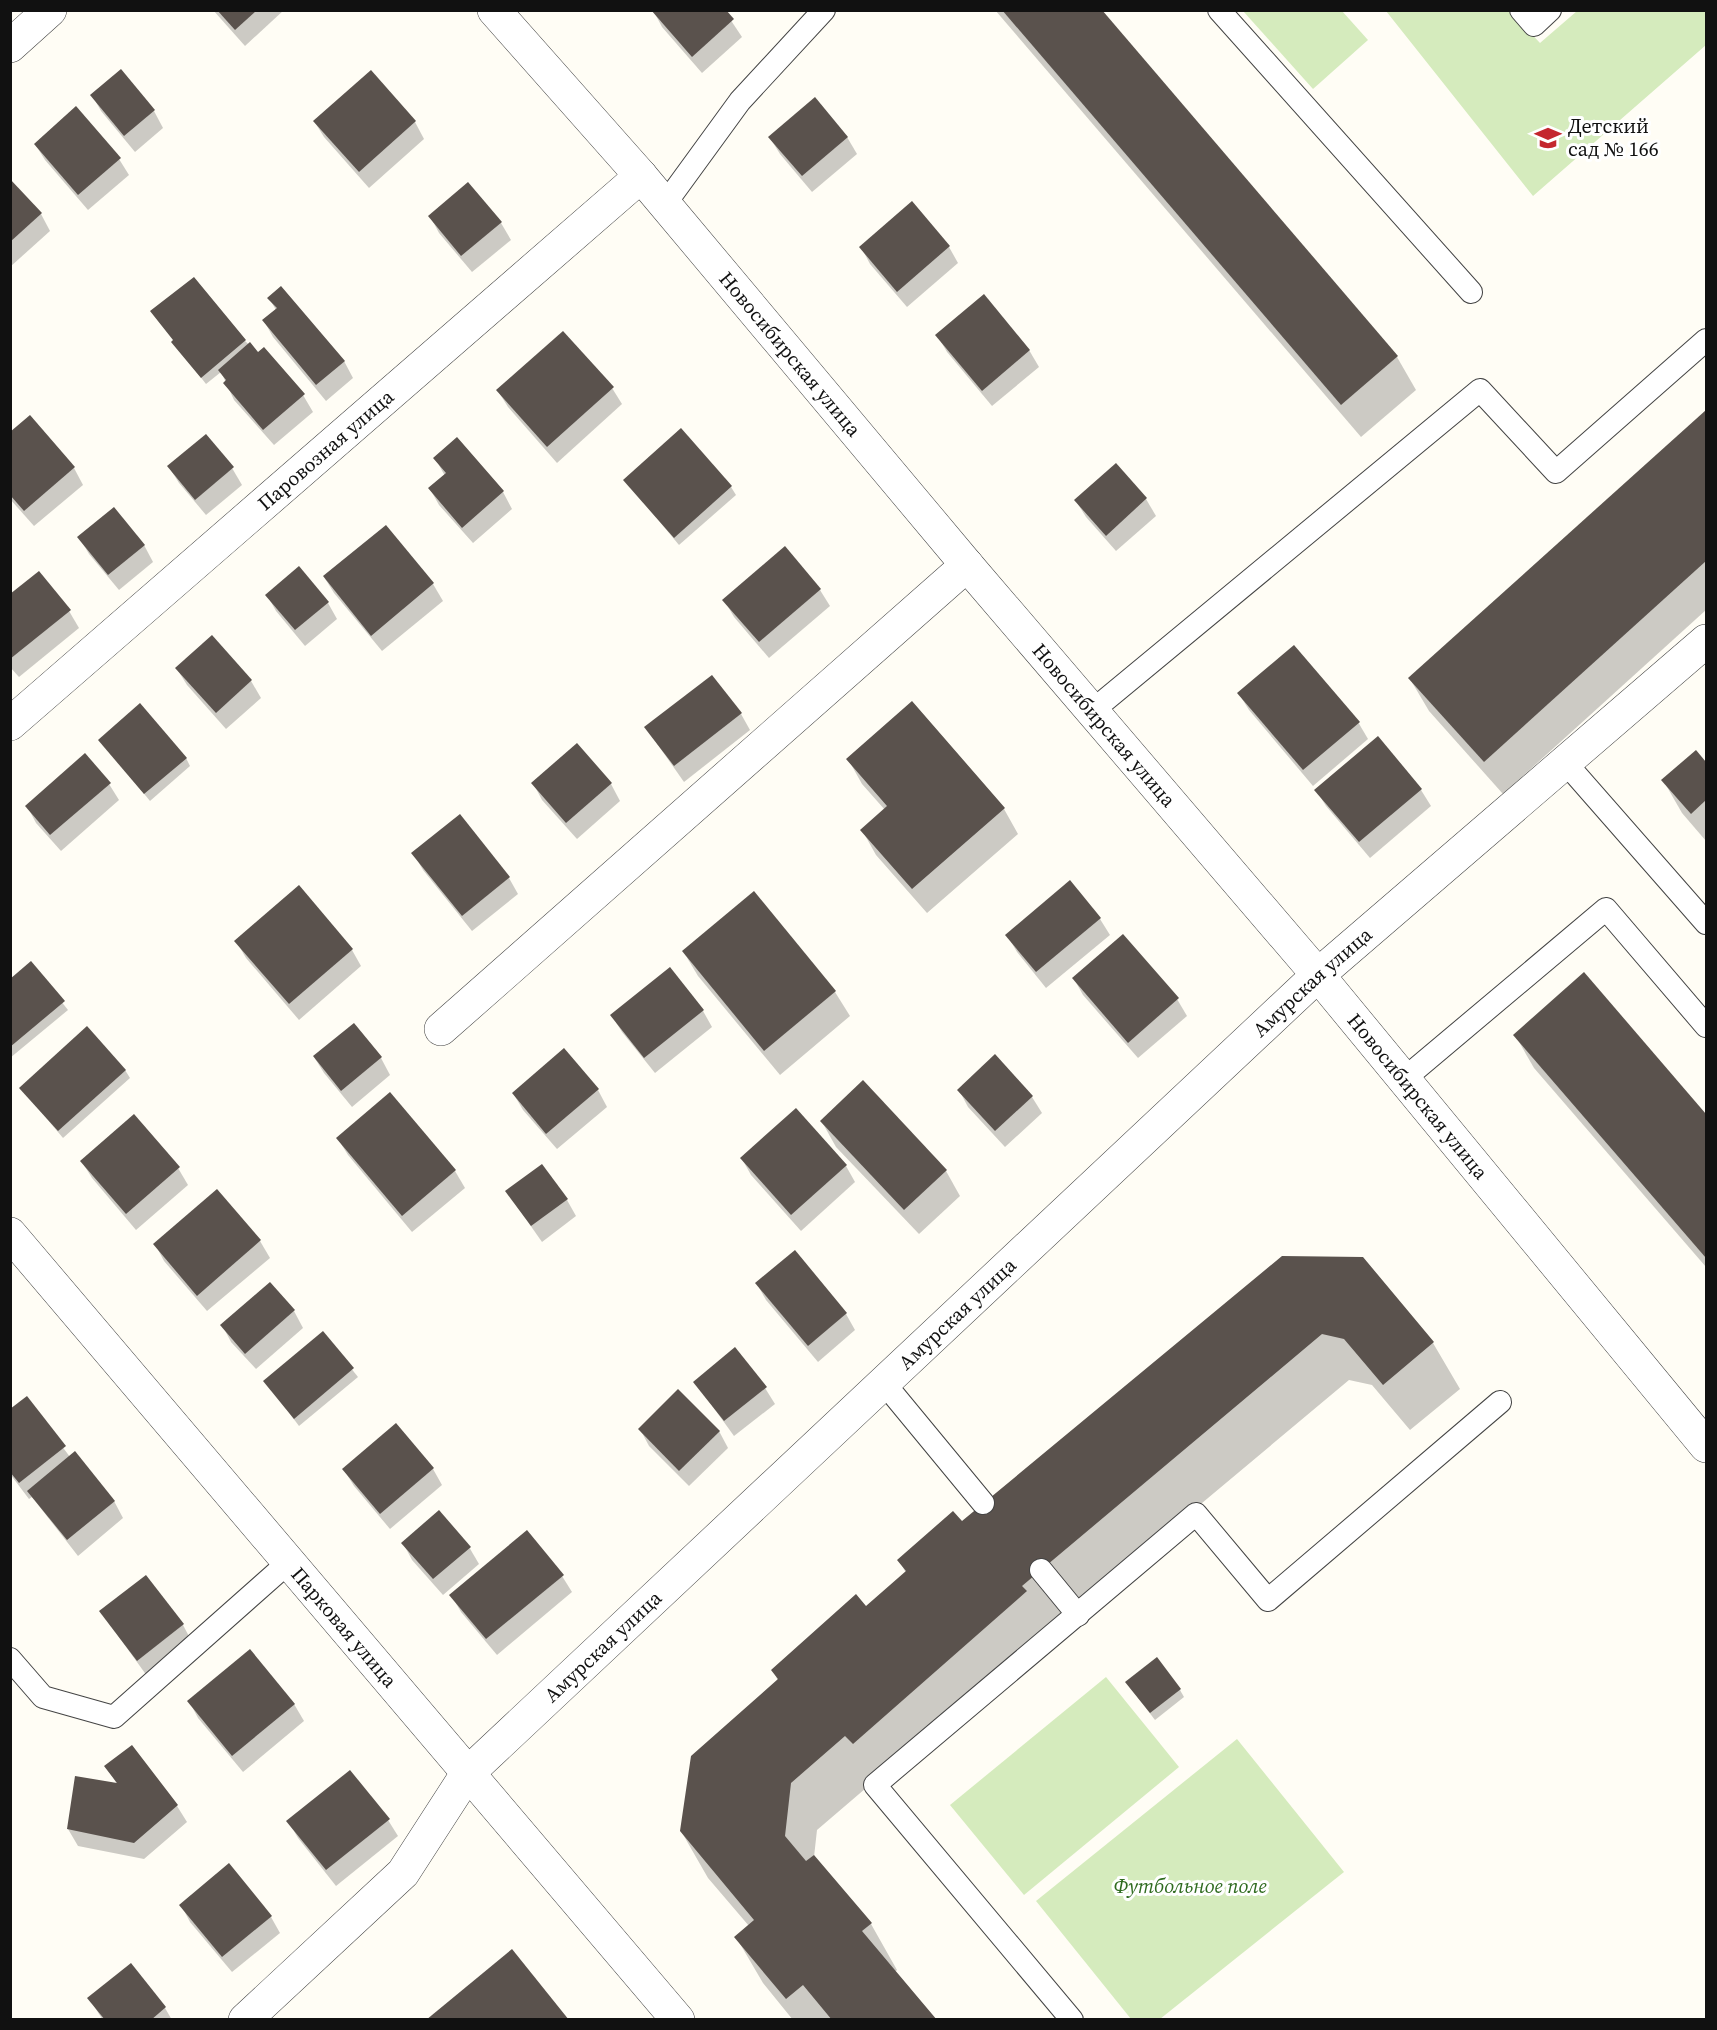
<svg xmlns="http://www.w3.org/2000/svg" width="1717" height="2030" font-family="'Source Serif 4',serif">
<rect width="100%" height="100%" fill="#fffdf5"/>
<g fill="#d5ebbd">
<polygon points="1243,11 1342,11 1368,40 1313,89"/>
<polygon points="1386,11 1510,11 1540,43 1577,11 1706,11 1706,45 1533,196"/>
<polygon points="1106,1677 1179,1767 1024,1895 950,1805"/>
<polygon points="1237,1739 1344,1872 1160,2019 1131,2019 1036,1901"/>
</g>
<g fill="#0003">
<polygon points="213,10 284,10 245,46"/>
<polygon points="653,10 724,10 742,37 702,73 662,27"/>
<polygon points="995,10 1100,10 1397,357 1416,390 1361,437"/>
<polygon points="121,71 154,111 163,128 135,152 101,111 92,95"/>
<polygon points="370,72 415,122 424,139 369,188 324,137 314,121"/>
<polygon points="847,137 857,154 812,192 780,154 770,138"/>
<polygon points="35,144 119,159 129,175 88,210 45,160"/>
<polygon points="10,181 41,214 50,231 10,267"/>
<polygon points="468,184 501,223 511,240 472,272 439,233 430,216"/>
<polygon points="861,247 949,247 958,263 907,307 870,264"/>
<polygon points="269,298 344,361 353,378 326,401 273,337 264,321 276,310"/>
<polygon points="937,335 1029,350 1039,367 992,406 947,352"/>
<polygon points="245,341 303,395 313,412 274,445 234,400 221,372 206,384 173,342"/>
<polygon points="612,388 622,404 557,463 508,407 498,391"/>
<polygon points="1706,412 1706,610 1503,794 1429,711 1410,679"/>
<polygon points="30,417 74,468 83,485 34,526 10,499 10,434"/>
<polygon points="435,458 503,492 512,509 473,543 439,505 430,489 445,476"/>
<polygon points="1115,465 1146,499 1156,516 1116,551 1086,517 1076,501"/>
<polygon points="169,467 232,468 242,485 206,515 179,483"/>
<polygon points="625,480 731,487 736,495 679,545"/>
<polygon points="386,527 433,584 443,601 382,651 334,593 324,577"/>
<polygon points="79,537 144,545 153,562 119,590 89,554"/>
<polygon points="820,590 830,606 769,658 734,617 724,600"/>
<polygon points="267,595 328,603 337,619 305,646 276,611"/>
<polygon points="10,596 69,611 79,628 19,677 10,667"/>
<polygon points="212,637 251,681 261,698 226,729 187,685 177,669"/>
<polygon points="1239,694 1358,722 1368,739 1313,786 1249,710"/>
<polygon points="912,703 1004,809 1018,834 927,913 876,855 862,830 885,810 862,784 848,759"/>
<polygon points="741,714 750,730 684,782 646,728"/>
<polygon points="100,740 186,758 190,766 150,801"/>
<polygon points="1695,752 1706,764 1706,841 1682,813 1663,780"/>
<polygon points="533,783 611,784 620,801 577,839 542,800"/>
<polygon points="109,784 119,800 61,851 36,823 27,806"/>
<polygon points="1316,790 1421,790 1431,806 1370,858 1326,806"/>
<polygon points="413,853 509,878 518,894 472,931 423,870"/>
<polygon points="1070,883 1100,919 1110,935 1046,988 1017,952 1007,935"/>
<polygon points="236,941 352,950 361,966 299,1020 246,958"/>
<polygon points="683,951 835,992 850,1016 780,1075 698,976"/>
<polygon points="31,963 68,1010 10,1058 10,981"/>
<polygon points="1584,975 1706,1116 1706,1267 1534,1068 1515,1035"/>
<polygon points="1074,979 1177,999 1187,1016 1138,1058 1083,995"/>
<polygon points="703,1011 712,1027 655,1073 622,1032 612,1016"/>
<polygon points="354,1025 381,1058 390,1075 352,1107 324,1073 314,1057"/>
<polygon points="564,1050 598,1090 607,1107 557,1149 523,1110 513,1093"/>
<polygon points="125,1070 130,1078 63,1138 21,1088"/>
<polygon points="959,1090 1032,1097 1042,1113 1005,1147 968,1107"/>
<polygon points="390,1095 455,1171 465,1188 412,1232 348,1155 338,1139"/>
<polygon points="822,1122 946,1171 960,1196 919,1234 836,1147"/>
<polygon points="742,1159 846,1166 855,1182 801,1231 751,1175"/>
<polygon points="82,1162 178,1168 188,1185 136,1230 92,1178"/>
<polygon points="217,1191 260,1241 270,1258 207,1311 164,1261 155,1244"/>
<polygon points="507,1192 567,1200 576,1216 542,1242"/>
<polygon points="1362,1258 1433,1343 1460,1389 1410,1430 1372,1385 1349,1380 1067,1616 817,1830 814,1857 871,1924 897,1970 895,1972 935,2020 793,2020 763,1983 736,1937 749,1926 708,1878 681,1831 778,1681 773,1670 866,1608 906,1573 899,1560 962,1523"/>
<polygon points="757,1284 846,1314 855,1330 818,1362 766,1300"/>
<polygon points="294,1311 303,1328 256,1369 231,1342 222,1325"/>
<polygon points="323,1333 358,1377 299,1426 265,1381"/>
<polygon points="695,1382 765,1388 775,1404 734,1436"/>
<polygon points="26,1398 70,1457 114,1501 123,1518 78,1556 32,1497 29,1499 10,1474 10,1410"/>
<polygon points="640,1429 719,1431 728,1448 689,1486 649,1446"/>
<polygon points="433,1469 442,1485 390,1529 354,1486 344,1470"/>
<polygon points="403,1543 469,1547 479,1564 443,1595 412,1560"/>
<polygon points="562,1576 572,1592 497,1655 461,1612 451,1595"/>
<polygon points="101,1612 183,1625 192,1642 147,1676"/>
<polygon points="1132,1690 1180,1690 1184,1697 1155,1720"/>
<polygon points="189,1701 294,1704 304,1721 243,1772 198,1718"/>
<polygon points="106,1766 177,1806 187,1822 144,1859 78,1846 68,1829 117,1784"/>
<polygon points="388,1820 398,1836 336,1886 298,1838 288,1821"/>
<polygon points="181,1905 271,1917 280,1933 232,1972 190,1922"/>
<polygon points="131,1965 165,2008 172,2020 103,2020 99,2014 89,1998"/>
</g>
<g fill="#5a524d">
<polygon points="217,10 257,10 235,30"/>
<polygon points="651,10 726,10 734,19 692,57"/>
<polygon points="1002,10 1102,10 1398,356 1341,405"/>
<polygon points="121,69 155,110 124,136 90,95"/>
<polygon points="371,70 416,121 359,172 313,121"/>
<polygon points="815,97 848,137 802,176 768,137"/>
<polygon points="76,106 121,158 78,195 34,144"/>
<polygon points="10,179 42,213 10,242"/>
<polygon points="468,182 502,222 461,256 428,216"/>
<polygon points="912,201 950,246 897,292 859,247"/>
<polygon points="194,277 246,340 201,378 171,342 173,340 150,311"/>
<polygon points="281,286 345,361 316,385 262,320 277,308 267,298"/>
<polygon points="984,294 1030,350 982,391 935,335"/>
<polygon points="563,331 614,387 547,447 496,390"/>
<polygon points="250,342 258,352 264,347 305,394 263,430 223,383 226,380 218,370"/>
<polygon points="1706,410 1706,561 1484,762 1408,678"/>
<polygon points="30,415 75,467 24,511 10,495 10,432"/>
<polygon points="681,428 732,486 674,538 623,480"/>
<polygon points="206,434 234,467 195,500 167,466"/>
<polygon points="457,437 504,491 462,528 428,488 446,473 433,458"/>
<polygon points="1116,463 1147,498 1106,536 1074,500"/>
<polygon points="114,507 145,545 108,575 77,537"/>
<polygon points="386,525 434,583 371,636 323,576"/>
<polygon points="785,546 821,589 759,642 722,600"/>
<polygon points="299,566 329,602 295,630 265,595"/>
<polygon points="39,571 71,610 10,659 10,594"/>
<polygon points="212,635 252,680 216,713 175,668"/>
<polygon points="1294,645 1360,722 1303,770 1237,693"/>
<polygon points="712,675 742,713 674,766 644,727"/>
<polygon points="912,701 1005,808 912,889 860,830 887,806 846,759"/>
<polygon points="140,703 187,758 144,794 98,740"/>
<polygon points="1378,736 1422,789 1359,842 1314,790"/>
<polygon points="577,743 612,783 566,823 531,783"/>
<polygon points="1696,750 1706,762 1706,800 1691,814 1661,780"/>
<polygon points="85,753 111,783 50,835 25,806"/>
<polygon points="460,814 510,877 462,916 411,853"/>
<polygon points="1070,880 1101,918 1036,972 1005,935"/>
<polygon points="299,885 353,949 289,1004 234,941"/>
<polygon points="754,891 836,991 764,1051 682,951"/>
<polygon points="1123,934 1179,998 1128,1043 1072,978"/>
<polygon points="31,961 65,1001 10,1047 10,979"/>
<polygon points="670,967 704,1010 644,1058 610,1015"/>
<polygon points="1584,972 1706,1114 1706,1258 1513,1035"/>
<polygon points="354,1023 382,1057 341,1091 313,1056"/>
<polygon points="87,1026 126,1070 58,1131 19,1088"/>
<polygon points="564,1048 599,1089 546,1134 512,1093"/>
<polygon points="995,1054 1033,1096 995,1131 957,1090"/>
<polygon points="863,1080 947,1170 904,1210 820,1121"/>
<polygon points="390,1092 456,1170 402,1216 336,1138"/>
<polygon points="796,1108 847,1165 791,1215 740,1158"/>
<polygon points="134,1114 180,1167 126,1214 80,1161"/>
<polygon points="542,1164 568,1199 531,1226 505,1191"/>
<polygon points="217,1189 261,1240 197,1296 153,1244"/>
<polygon points="795,1250 847,1313 808,1346 755,1283"/>
<polygon points="1282,1256 1363,1257 1434,1342 1383,1385 1344,1339 1322,1334 1041,1570 1022,1586 1027,1591 853,1744 845,1736 791,1783 785,1836 806,1861 814,1855 872,1923 862,1931 937,2020 832,2020 803,1985 786,1999 734,1937 754,1920 680,1831 691,1756 778,1679 771,1670 856,1594 866,1606 906,1571 897,1560 953,1511 962,1521"/>
<polygon points="270,1282 295,1310 245,1354 220,1325"/>
<polygon points="323,1331 354,1368 294,1419 263,1381"/>
<polygon points="735,1347 767,1387 724,1421 693,1382"/>
<polygon points="678,1389 720,1431 679,1471 638,1429"/>
<polygon points="27,1396 66,1446 19,1483 10,1472 10,1409"/>
<polygon points="396,1423 434,1468 380,1514 342,1469"/>
<polygon points="75,1451 115,1501 67,1540 27,1491"/>
<polygon points="439,1510 471,1547 433,1579 401,1543"/>
<polygon points="527,1530 564,1575 486,1639 449,1595"/>
<polygon points="146,1575 184,1624 137,1661 99,1611"/>
<polygon points="250,1649 295,1704 232,1756 187,1701"/>
<polygon points="1157,1657 1181,1689 1150,1713 1125,1682"/>
<polygon points="132,1745 178,1805 134,1843 67,1829 75,1776 117,1783 104,1766"/>
<polygon points="350,1770 390,1819 326,1870 286,1821"/>
<polygon points="229,1863 272,1916 222,1957 179,1905"/>
<polygon points="512,1949 569,2020 426,2020"/>
<polygon points="131,1963 166,2007 151,2020 105,2020 87,1998"/>
</g>
<g fill="none" stroke-linecap="round" stroke-linejoin="round">
<g stroke="#444" stroke-width="24">
<g id="service">
<polyline points="1219,10 1471,292"/>
<polyline points="1521,10 1534,25 1550,10"/>
<polyline points="665,204 740,101 824,10"/>
<polyline points="1092,711 1480,390 1556,472 1706,340"/>
<polyline points="1564,761 1706,923"/>
<polyline points="1404,1079 1606,909 1706,1026"/>
<polyline points="884,1383 983,1503"/>
<polyline points="1041,1570 1078,1615"/>
<polyline points="10,1659 43,1697 114,1717 290,1561"/>
<polyline points="1072,2020 875,1785 1196,1514 1268,1600 1500,1402"/>
</g>
</g>
<g stroke="#444" stroke-width="34">
<g id="minor">
<path id="s1" d="M494,10l147,166 326,389 351,410 388,471"/>
<path id="s2" d="M10,724l631,-548"/>
<polyline points="441,1029 967,565"/>
<path id="s3" d="M10,1234l668,786"/>
<path id="s4" d="M245,2020l158,-147 64,-99 851,-799 388,-334"/>
</g>
</g>
<g stroke="#444" stroke-width="34">
<polyline id="tertiary" points="10,46 50,10"/>
</g>
<use href="#service" stroke="#fff" stroke-width="22"/>
<use href="#minor" stroke="#fff" stroke-width="33"/>
<use href="#tertiary" stroke="#fff" stroke-width="33"/>
</g>
<defs>
<g id="school-bare" transform="scale(2.07)"><path d="M0-5L7-2L0 1L-7-2ZM-4 1L0 2.5L4 1V4Q0 6-4 4Z" fill="#c4262e" stroke="#fff" stroke-width="2.5" paint-order="stroke"/></g>
</defs>
<g fill-rule="evenodd">
<use href="#school-bare" x="1548" y="138"/>
</g>
<g text-anchor="middle" dominant-baseline="central" stroke-width="6" stroke-linejoin="round" paint-order="stroke">
<g font-size="20" fill="#111" stroke="#fff" text-anchor="start">
<text x="1568" y="126">Детский<tspan x="1568" dy="23">сад № 166</tspan></text>
</g>
<g font-size="20" fill="#111" stroke="#fff">
<text stroke="none"><textPath href="#s1" startOffset="454">Новосибирская улица</textPath></text>
<text stroke="none"><textPath href="#s2" startOffset="418">Паровозная улица</textPath></text>
<text stroke="none"><textPath href="#s1" startOffset="940">Новосибирская улица</textPath></text>
<text stroke="none"><textPath href="#s4" startOffset="1492">Амурская улица</textPath></text>
<text stroke="none"><textPath href="#s1" startOffset="1426">Новосибирская улица</textPath></text>
<text stroke="none"><textPath href="#s4" startOffset="1006">Амурская улица</textPath></text>
<text stroke="none"><textPath href="#s3" startOffset="516">Парковая улица</textPath></text>
<text stroke="none"><textPath href="#s4" startOffset="520">Амурская улица</textPath></text>
</g>
<g font-size="20" font-style="italic" fill="#2f6b1f" stroke="#fff">
<text x="1190" y="1886">Футбольное поле</text>
</g>
</g>
<rect width="1717" height="2030" fill="none" stroke="#111111" stroke-width="24"/>
</svg>
